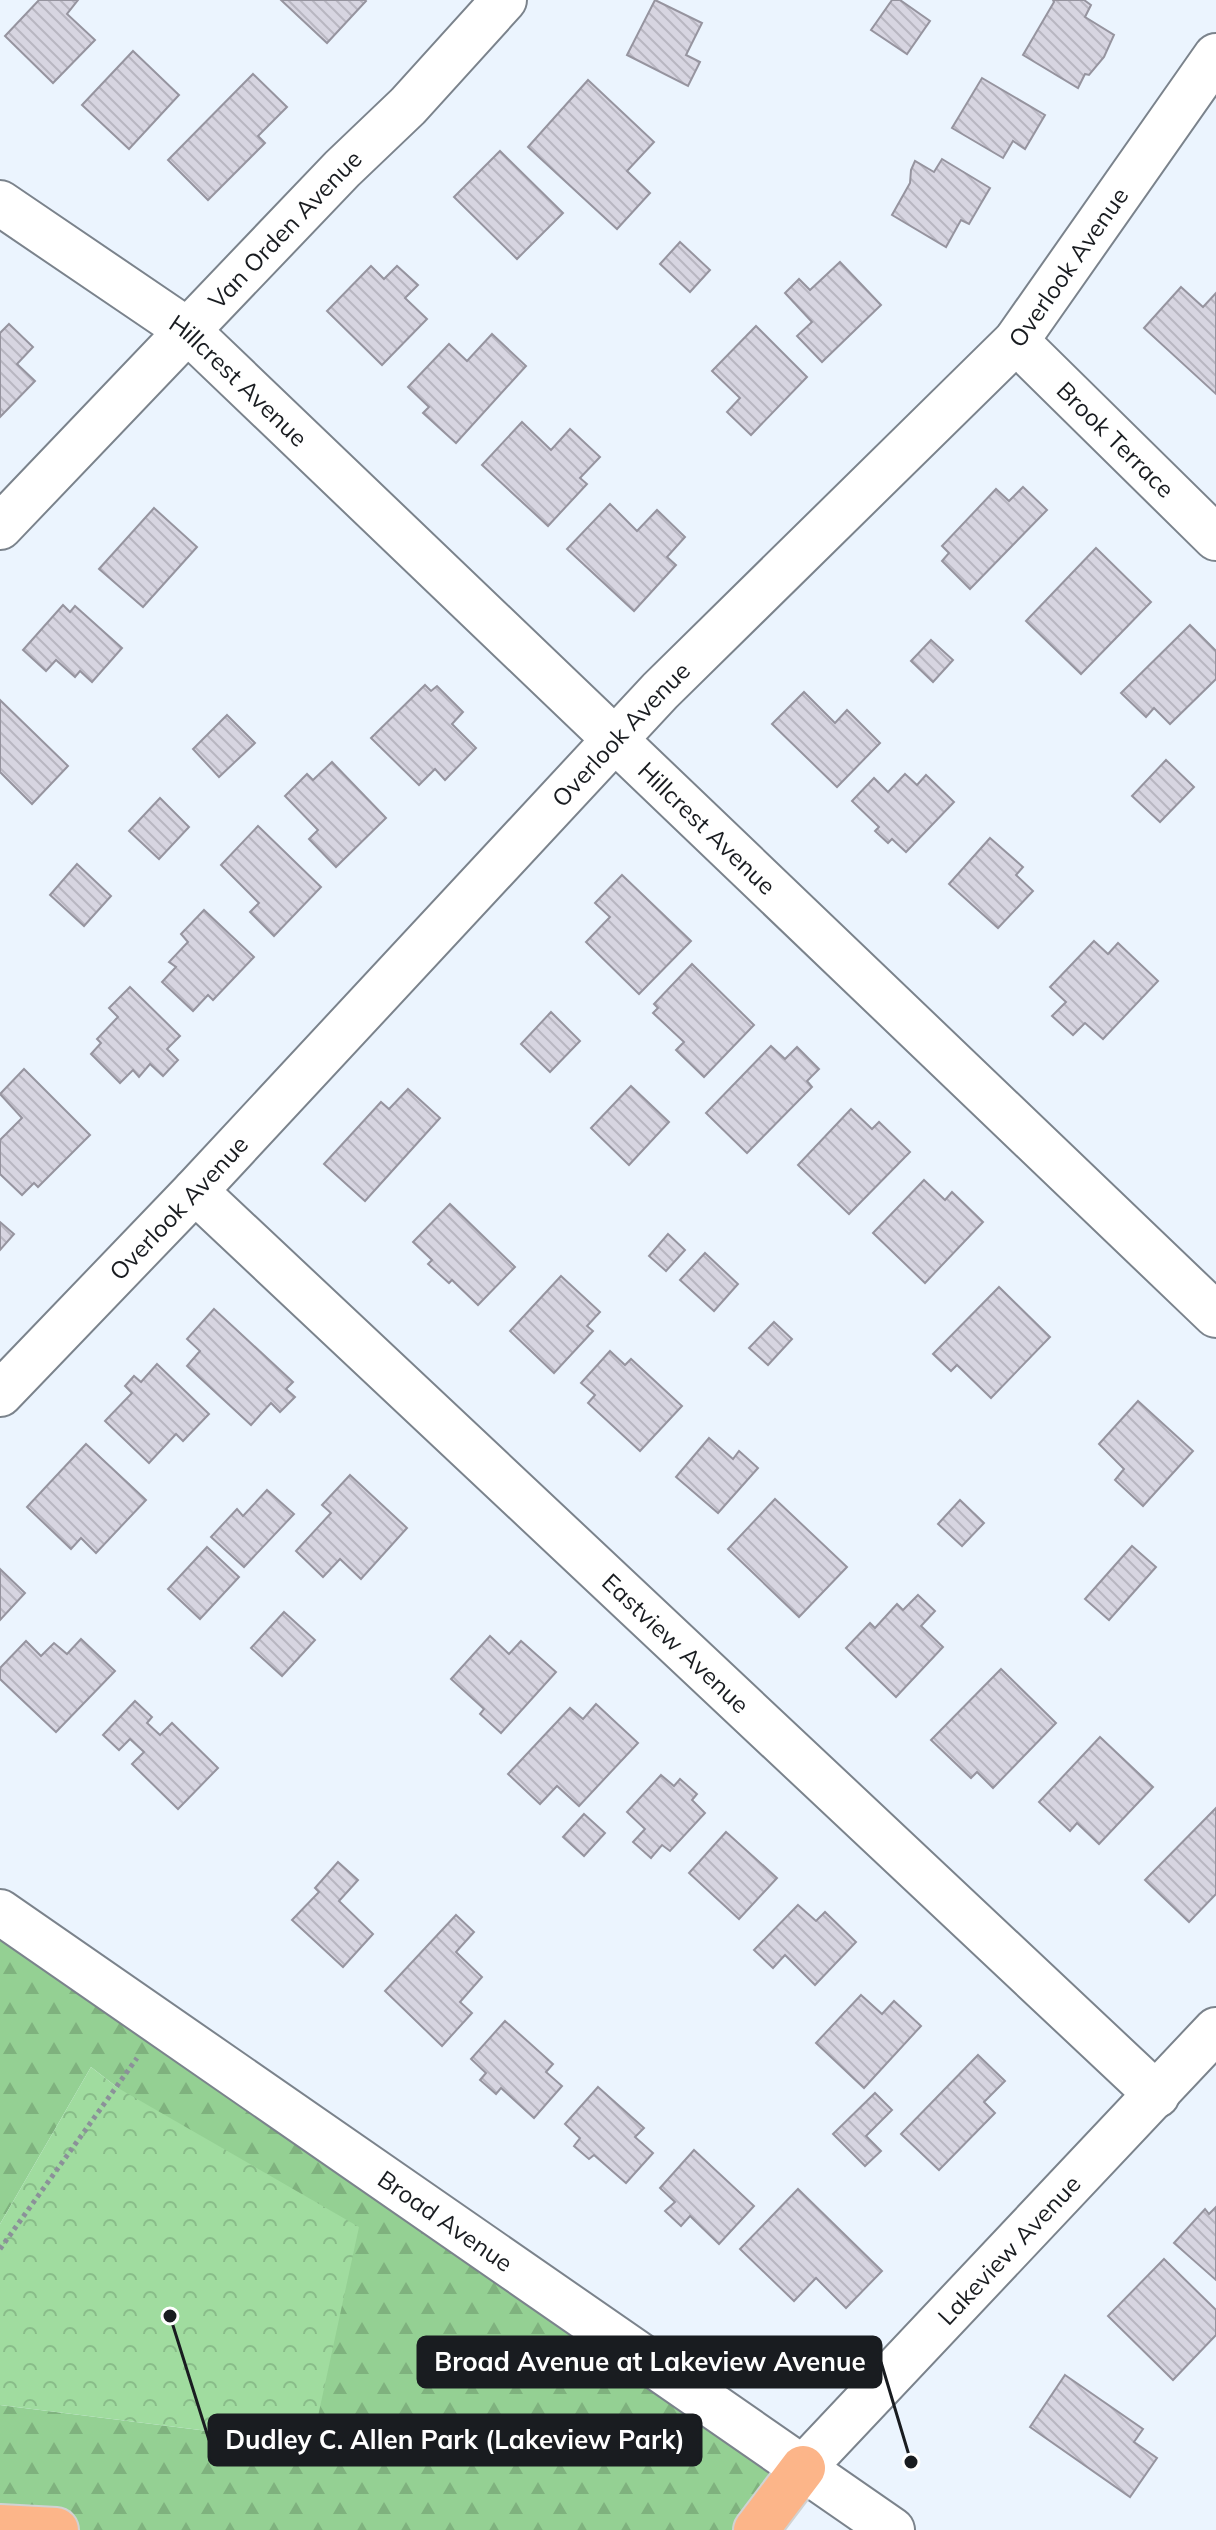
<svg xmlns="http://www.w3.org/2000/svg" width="1216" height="2530" font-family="Mulish,sans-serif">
<defs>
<pattern id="forest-firs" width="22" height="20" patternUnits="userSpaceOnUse" patternTransform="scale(2)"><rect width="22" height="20" fill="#94d093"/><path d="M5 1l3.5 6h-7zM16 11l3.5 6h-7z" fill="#7fb27e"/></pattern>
<pattern id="park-crowns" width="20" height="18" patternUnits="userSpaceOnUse" patternTransform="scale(2)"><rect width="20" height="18" fill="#a0dc9f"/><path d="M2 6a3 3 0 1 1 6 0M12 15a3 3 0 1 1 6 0" fill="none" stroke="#89bc89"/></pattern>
<pattern id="building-back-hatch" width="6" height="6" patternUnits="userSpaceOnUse" patternTransform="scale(2)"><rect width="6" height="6" fill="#d7d5e1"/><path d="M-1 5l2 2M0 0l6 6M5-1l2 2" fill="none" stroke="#b8b6c1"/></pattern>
</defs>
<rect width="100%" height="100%" fill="#ebf4fe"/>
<polygon fill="url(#forest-firs)" points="0,1912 803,2468 732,2530 0,2530 0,2405 312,2444 118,2088 91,2067 0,2224"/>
<polygon fill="url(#park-crowns)" points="91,2067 118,2088 359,2227 312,2444 0,2405 0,2224"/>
<g fill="url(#building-back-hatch)" stroke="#96949f" stroke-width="2">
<polygon points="39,0 78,0 67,14 95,40 53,83 5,36"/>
<polygon points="281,0 365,0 366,1 327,43"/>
<polygon points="655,0 702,23 686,55 700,62 688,86 627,55"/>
<polygon points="892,0 900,0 930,21 907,54 871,30"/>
<polygon points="1053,0 1084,0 1091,5 1085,17 1114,35 1104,57 1089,75 1085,74 1078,88 1023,55 1054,2"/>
<polygon points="133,51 179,95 129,149 82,105"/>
<polygon points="253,74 287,107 258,136 265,143 208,200 168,160"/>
<polygon points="982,78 1045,115 1025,149 1013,141 1003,158 952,128"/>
<polygon points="588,80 654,142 627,171 650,193 617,229 528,147"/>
<polygon points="500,151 563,213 517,259 454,197"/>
<polygon points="942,159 990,188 969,224 961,220 946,247 892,215 910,183 911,170 915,161 934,172"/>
<polygon points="680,242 710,270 690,292 660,264"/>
<polygon points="840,262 881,305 822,362 797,336 812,322 785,293 799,279 810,290"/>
<polygon points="371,266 384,279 397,266 418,285 405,298 427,319 382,365 327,311"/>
<polygon points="1181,287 1203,307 1216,293 1216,394 1144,328"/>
<polygon points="9,324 33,347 17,364 35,381 0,417 0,333"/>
<polygon points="756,326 807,377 751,435 727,412 740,398 712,371"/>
<polygon points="492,334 526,366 456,443 423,413 429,407 408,387 449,344 467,361"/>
<polygon points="522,422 551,450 570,429 600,457 580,478 587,484 548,526 482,465"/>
<polygon points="1023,487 1047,510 970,589 942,561 949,553 942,546 996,489 1009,501"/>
<polygon points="610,504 637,531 657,510 685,537 667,557 676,565 634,611 567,549"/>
<polygon points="154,508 197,547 143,607 99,569"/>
<polygon points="1096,548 1151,602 1081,674 1026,621"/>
<polygon points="63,605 70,612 75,606 122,648 92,682 80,671 75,677 56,660 46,671 23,650"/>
<polygon points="1190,625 1216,651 1216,679 1170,724 1154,708 1146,717 1121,693"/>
<polygon points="931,640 953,660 933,682 911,661"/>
<polygon points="425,685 431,691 437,686 463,712 452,724 476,748 445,780 435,769 419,785 371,738"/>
<polygon points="804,692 835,723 847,710 880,743 837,787 772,724"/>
<polygon points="0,700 68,766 32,804 0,772"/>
<polygon points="227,715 255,743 219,777 193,749"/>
<polygon points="1166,760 1194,787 1160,822 1132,796"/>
<polygon points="332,762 386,818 336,867 309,839 318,830 285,796 307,774 313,780"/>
<polygon points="905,774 917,785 926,775 954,802 906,852 892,839 888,843 875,831 879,827 852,801 874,778 888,792"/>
<polygon points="160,798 189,827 159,859 129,831"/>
<polygon points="258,826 321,887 274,936 250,912 259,903 221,865"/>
<polygon points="990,838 1023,867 1016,875 1033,891 998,928 949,884"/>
<polygon points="77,864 111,896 84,926 50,895"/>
<polygon points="622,875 691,941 639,994 586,942 610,917 595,903"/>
<polygon points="204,910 254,957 213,1000 208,995 193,1011 162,982 176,967 169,962 188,942 181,934"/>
<polygon points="1094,941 1108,954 1118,943 1158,981 1103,1039 1085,1023 1073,1035 1052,1016 1066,1002 1050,987"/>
<polygon points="692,964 754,1025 704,1077 676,1050 684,1042 653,1013 658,1008 654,1004"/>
<polygon points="130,987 180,1036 167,1049 178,1060 163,1076 150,1064 139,1077 133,1070 120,1083 91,1054 101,1043 97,1039 118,1017 109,1008"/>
<polygon points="551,1012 580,1041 550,1072 521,1044"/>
<polygon points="771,1046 785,1059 797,1047 819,1069 807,1081 812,1087 747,1153 706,1113"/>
<polygon points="24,1069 90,1135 38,1187 34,1183 22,1195 0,1174 0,1140 22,1118 0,1094"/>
<polygon points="631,1086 669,1122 629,1165 591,1128"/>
<polygon points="408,1089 440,1118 365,1201 324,1164 381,1102 389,1109"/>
<polygon points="851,1109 872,1129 879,1122 910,1152 849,1214 798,1165"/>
<polygon points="924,1180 945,1200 952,1192 983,1222 925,1283 873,1233"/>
<polygon points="450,1204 515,1267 478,1305 452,1280 449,1283 428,1264 432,1260 413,1242"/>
<polygon points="0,1222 14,1234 0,1250"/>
<polygon points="668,1234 685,1250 666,1271 649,1256"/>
<polygon points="705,1253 738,1284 714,1311 680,1280"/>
<polygon points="561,1276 600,1312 587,1326 593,1331 554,1373 510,1331"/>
<polygon points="999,1287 1050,1337 991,1398 957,1365 951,1371 933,1354"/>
<polygon points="214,1309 293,1382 286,1389 295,1397 280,1412 271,1403 251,1425 187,1366 200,1351 187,1339"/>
<polygon points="774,1322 792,1339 768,1365 749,1348"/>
<polygon points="610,1351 625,1365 631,1359 682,1406 640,1451 588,1403 595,1395 581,1383"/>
<polygon points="157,1364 209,1414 183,1441 176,1434 149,1463 105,1421 132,1393 125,1386 134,1376 141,1382"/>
<polygon points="1138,1401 1193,1451 1143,1506 1115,1480 1124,1469 1099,1444"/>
<polygon points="709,1438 733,1459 739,1451 758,1468 718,1513 676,1477"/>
<polygon points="86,1444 146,1500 96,1553 81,1538 71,1549 27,1507"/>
<polygon points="350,1475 407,1528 361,1579 340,1559 323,1577 296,1551 331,1513 322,1505"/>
<polygon points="267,1490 294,1514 244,1567 211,1537 237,1509 243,1516"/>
<polygon points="775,1499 847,1567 799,1617 728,1549"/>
<polygon points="960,1500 984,1523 962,1546 938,1524"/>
<polygon points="1132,1546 1156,1567 1109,1620 1085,1599"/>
<polygon points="207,1547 239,1577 200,1619 168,1589"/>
<polygon points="0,1569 25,1593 0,1620"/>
<polygon points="918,1595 935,1611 921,1626 943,1647 896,1697 846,1648 870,1623 875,1628 897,1604 903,1610"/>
<polygon points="284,1612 315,1640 282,1676 251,1648"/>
<polygon points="490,1636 509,1654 521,1641 556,1672 501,1733 480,1714 484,1709 451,1679"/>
<polygon points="81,1639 115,1671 56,1732 0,1679 0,1668 26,1641 41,1656 54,1643 67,1654"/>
<polygon points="1001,1669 1056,1723 993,1788 977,1772 971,1778 931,1740"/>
<polygon points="135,1701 152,1717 147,1723 160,1735 172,1723 218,1768 178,1809 132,1764 144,1752 130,1739 119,1750 103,1735"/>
<polygon points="596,1704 638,1743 579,1806 557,1786 540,1804 508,1774 570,1708 583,1719"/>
<polygon points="1100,1737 1153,1787 1099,1844 1077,1823 1070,1831 1039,1802"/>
<polygon points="661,1775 674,1786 680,1779 697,1794 692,1800 705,1813 670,1851 662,1845 651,1858 633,1842 645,1829 627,1812"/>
<polygon points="1216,1808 1216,1894 1189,1922 1145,1880"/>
<polygon points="584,1814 605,1833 584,1856 563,1837"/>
<polygon points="726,1832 777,1878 739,1919 689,1873"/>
<polygon points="338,1862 358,1880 339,1901 373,1934 343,1967 292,1920 319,1892 315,1888"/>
<polygon points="798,1905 816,1921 825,1912 856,1942 815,1985 785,1955 773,1968 754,1950"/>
<polygon points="456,1915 474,1932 456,1952 482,1977 460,2002 472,2013 442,2046 385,1991"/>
<polygon points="861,1995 882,2014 894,2001 921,2026 864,2088 816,2043"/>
<polygon points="505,2021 553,2064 546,2072 562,2086 534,2118 501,2088 496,2094 480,2080 486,2073 471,2059"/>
<polygon points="978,2055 1005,2081 984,2102 995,2113 939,2170 901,2134"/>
<polygon points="598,2087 644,2128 635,2137 653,2153 626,2183 594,2155 589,2159 574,2146 580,2138 565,2124"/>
<polygon points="875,2093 892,2110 866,2136 881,2151 865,2166 833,2134"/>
<polygon points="694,2150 754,2206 719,2244 690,2216 681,2226 665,2211 675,2202 660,2188"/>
<polygon points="798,2189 882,2271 846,2308 816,2278 794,2301 740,2249"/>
<polygon points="1216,2207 1216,2280 1174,2243 1205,2209 1209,2214"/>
<polygon points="1164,2259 1216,2310 1216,2335 1173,2380 1108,2316"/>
<polygon points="1065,2375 1143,2429 1134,2442 1157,2458 1130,2497 1030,2427"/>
</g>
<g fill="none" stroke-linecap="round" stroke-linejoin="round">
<g stroke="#7b838c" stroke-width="48">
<g id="minor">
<path id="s1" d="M0,203l187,127 1029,985"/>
<path id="s2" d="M1016,341l200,197"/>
<path id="s3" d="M0,527l342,-358 66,-63 96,-106"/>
<path id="s4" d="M195,1191l962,904"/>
<path id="s5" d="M0,1394l195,-203 465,-500 356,-350 200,-285"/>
<path id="s6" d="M0,1912l892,618"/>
<path id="s7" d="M803,2468l413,-438"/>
</g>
</g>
<g stroke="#d1d2d2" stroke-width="48">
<g id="highway">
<polyline points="0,2527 56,2530"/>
<polyline points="756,2530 803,2468"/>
</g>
</g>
<polyline stroke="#8b9199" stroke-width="5" stroke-dasharray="4 4" stroke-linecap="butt" points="0,2249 137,2058"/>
<use href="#minor" stroke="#fff" stroke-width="44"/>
<use href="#highway" stroke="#fcb589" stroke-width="44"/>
</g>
<g text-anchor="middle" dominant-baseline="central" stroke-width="6" stroke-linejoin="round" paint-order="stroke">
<g font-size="24" fill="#191c20" stroke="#fff">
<text stroke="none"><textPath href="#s3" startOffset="412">Van Orden Avenue</textPath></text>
<text stroke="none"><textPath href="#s5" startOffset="1554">Overlook Avenue</textPath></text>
<text stroke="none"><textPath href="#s1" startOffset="298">Hillcrest Avenue</textPath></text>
<text stroke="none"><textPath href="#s2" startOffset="140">Brook Terrace</textPath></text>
<text stroke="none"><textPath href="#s5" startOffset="906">Overlook Avenue</textPath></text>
<text stroke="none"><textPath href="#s1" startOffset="946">Hillcrest Avenue</textPath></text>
<text stroke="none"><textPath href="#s5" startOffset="258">Overlook Avenue</textPath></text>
<text stroke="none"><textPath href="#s4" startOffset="660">Eastview Avenue</textPath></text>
<text stroke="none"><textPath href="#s6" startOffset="542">Broad Avenue</textPath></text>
<text stroke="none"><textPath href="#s7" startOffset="300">Lakeview Avenue</textPath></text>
</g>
</g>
<path fill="none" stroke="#191c20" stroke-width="3" d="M911 2462L881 2362M170 2316L209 2440"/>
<g fill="#191c20" stroke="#fff" stroke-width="3">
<circle cx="911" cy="2462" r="8"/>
<circle cx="170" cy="2316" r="8"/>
</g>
<g fill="#191c20" stroke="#191c20" stroke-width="3">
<rect x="418" y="2337" width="463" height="50" rx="8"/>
<rect x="209" y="2415" width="492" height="50" rx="8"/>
</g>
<g font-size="26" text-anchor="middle" font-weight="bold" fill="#fff">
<text x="650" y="2371">Broad Avenue at Lakeview Avenue</text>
<text x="455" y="2449">Dudley C. Allen Park (Lakeview Park)</text>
</g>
</svg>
